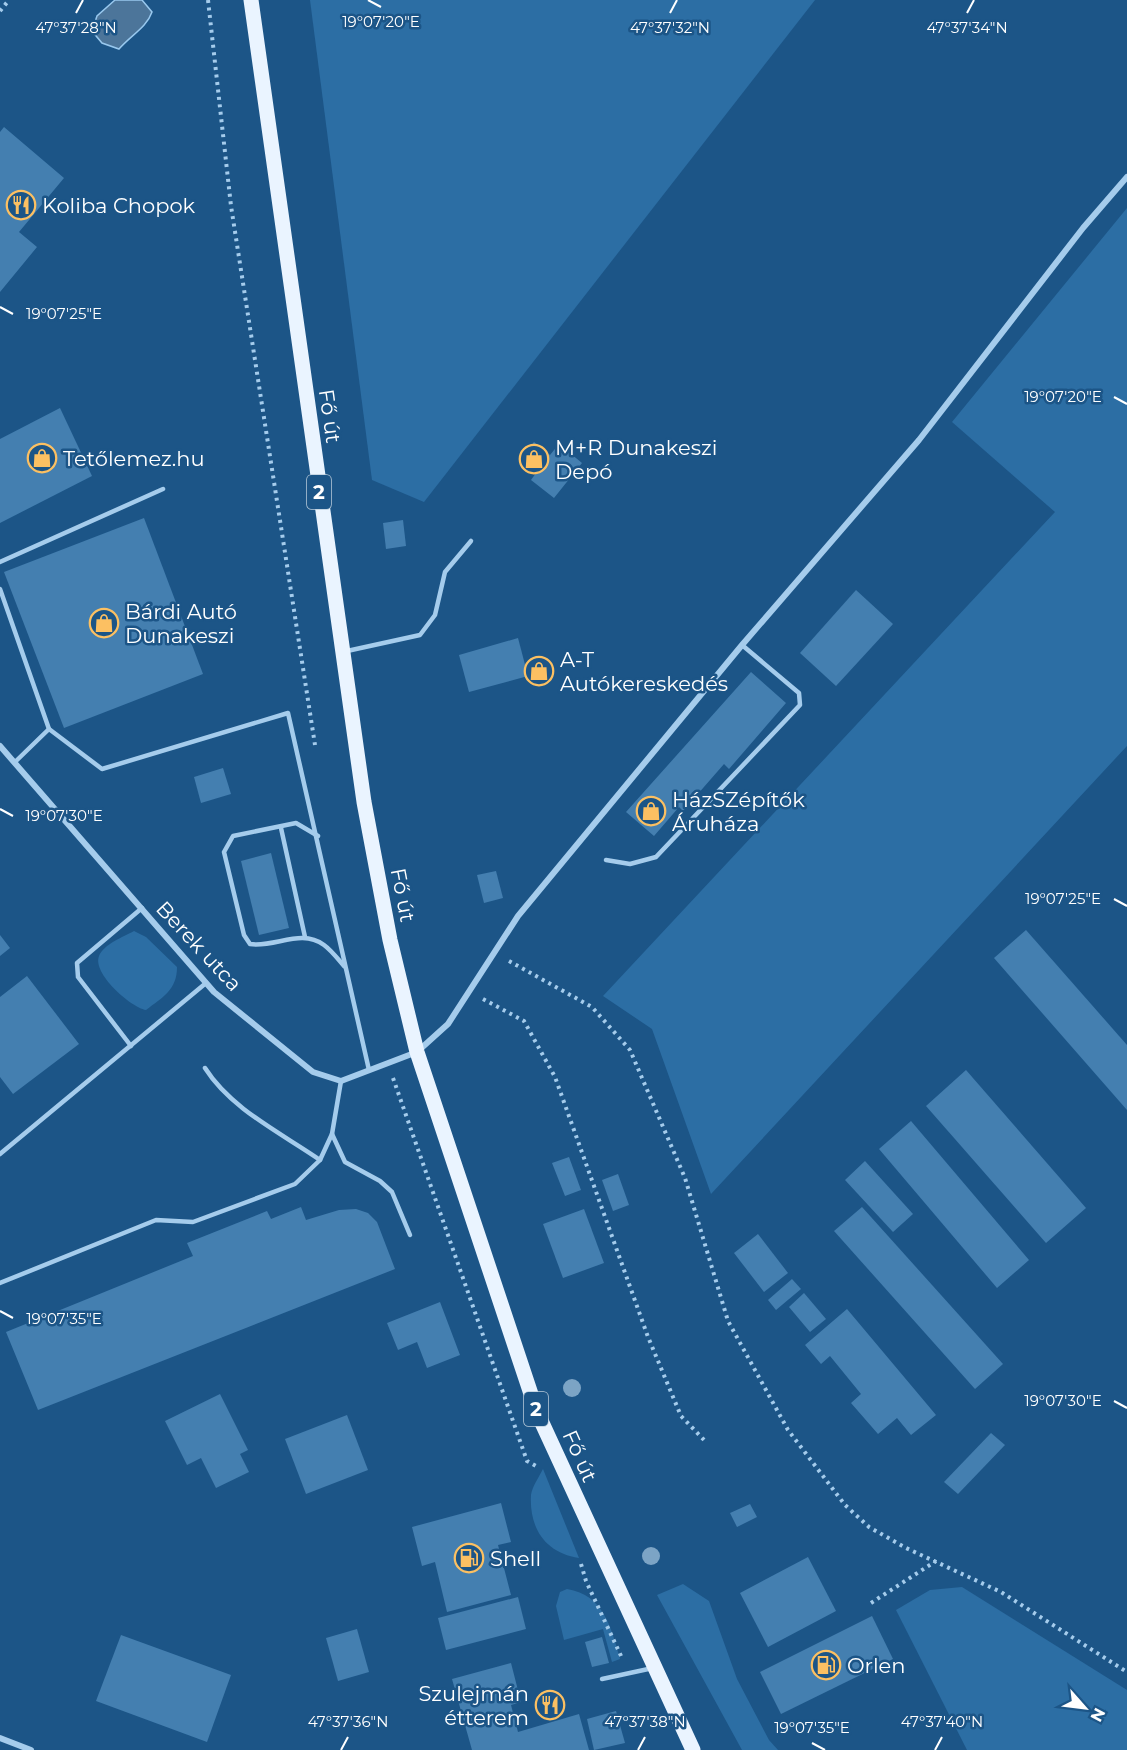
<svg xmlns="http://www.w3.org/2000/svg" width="1127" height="1750" font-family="Montserrat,sans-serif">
<rect width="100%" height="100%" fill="#1c5587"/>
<g fill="#2c6ea4">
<polygon points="310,0 815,0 424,502 372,480"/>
<polygon points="1127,208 1127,746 711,1194 652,1029 603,996 1055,512 952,422"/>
<path d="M134,931l12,6 31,30c0,23 -14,30 -31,43 -16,-3 -54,-37 -47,-54 5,-12 24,-19 35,-25z"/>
<path d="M543,1469l36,89c-33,-5 -50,-29 -48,-63 1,-8 8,-18 12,-26z"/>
<polygon points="683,1584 709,1601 737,1679 769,1740 778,1750 742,1750 657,1595"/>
<polygon points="962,1587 1127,1690 1127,1750 967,1750 896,1610 930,1590"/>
<path d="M567,1589c37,6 44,39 53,70l-8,3 -9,-33 -39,11 -8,-34 4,-14z"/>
</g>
<path fill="#4c759a" stroke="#98c8ee" stroke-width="1.5" d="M115,0h27l10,12c-5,15 -22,24 -33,37l-17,-6 -10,-12 5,-15z"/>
<g fill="#447fb0">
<polygon points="4,127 64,178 19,232 37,247 0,292 0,132"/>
<polygon points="60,408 92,476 0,523 0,439"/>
<polygon points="534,442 550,455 559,444 582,463 554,498 531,480 536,473 519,460"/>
<polygon points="144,518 203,674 64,728 4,572"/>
<polygon points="403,520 406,546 386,549 383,523"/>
<polygon points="856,590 893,624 836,686 800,653"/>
<polygon points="518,638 528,676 469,692 459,655"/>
<polygon points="751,672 786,703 729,769 724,764 683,811 679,807 654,836 626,812"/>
<polygon points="223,768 231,794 201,803 194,777"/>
<polygon points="271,853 289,928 259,935 241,861"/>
<polygon points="496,871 503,898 484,903 477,875"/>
<polygon points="1026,930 1127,1045 1127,1110 994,958"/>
<polygon points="0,935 10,948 0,956"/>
<polygon points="27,976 79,1044 13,1094 0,1077 0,997"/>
<polygon points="966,1070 1086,1208 1046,1243 926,1106"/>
<polygon points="911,1121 1029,1260 997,1288 879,1149"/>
<polygon points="569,1157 581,1190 565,1196 552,1163"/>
<polygon points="865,1161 913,1214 893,1232 845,1180"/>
<polygon points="618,1174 629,1205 613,1211 602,1180"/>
<polygon points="301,1207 306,1220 339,1210 356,1209 368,1213 377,1222 395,1269 38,1410 6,1332 193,1256 187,1243 267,1211 271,1219"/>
<polygon points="862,1207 1003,1364 975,1389 834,1231"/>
<polygon points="584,1209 604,1263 563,1278 543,1224"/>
<polygon points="758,1234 788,1273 764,1292 734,1253"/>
<polygon points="792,1279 801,1289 776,1310 768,1300"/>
<polygon points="804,1293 826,1319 810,1332 789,1307"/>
<polygon points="440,1302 460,1355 427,1368 417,1342 398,1350 387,1323"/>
<polygon points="847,1309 936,1415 911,1435 897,1418 878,1434 851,1403 861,1394 830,1356 821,1364 805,1345"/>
<polygon points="220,1394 248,1450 240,1454 249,1472 216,1488 201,1458 187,1465 165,1421"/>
<polygon points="347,1415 368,1470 306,1494 285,1439"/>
<polygon points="991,1433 1005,1445 958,1494 944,1482"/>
<polygon points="501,1503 511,1542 498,1545 511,1595 447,1612 435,1562 422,1566 412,1527"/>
<polygon points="750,1504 757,1517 737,1527 730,1513"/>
<polygon points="808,1557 836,1611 768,1647 740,1593"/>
<polygon points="518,1597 526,1629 446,1650 438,1618"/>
<polygon points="872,1616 893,1659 781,1714 760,1672"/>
<polygon points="357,1629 369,1672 338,1681 326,1638"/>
<polygon points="121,1635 231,1675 207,1742 96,1701"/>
<polygon points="602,1637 609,1663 592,1667 585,1642"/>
<polygon points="511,1663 521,1702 511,1705 518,1732 579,1714 589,1750 472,1750 452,1679"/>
<polygon points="616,1711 625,1743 594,1750 587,1719"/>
</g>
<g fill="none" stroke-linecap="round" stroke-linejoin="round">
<g stroke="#a5ccec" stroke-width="4" stroke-dasharray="3 4.5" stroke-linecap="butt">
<polyline points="208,0 231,206 315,745"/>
<polyline points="0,11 9,0"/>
<polyline points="509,961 592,1007 630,1050 685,1178 728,1321 788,1430 845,1505 869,1527 906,1548 1001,1592 1127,1672"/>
<polyline points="483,999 524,1021 555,1077 648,1337 681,1416 706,1442"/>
<polyline points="393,1078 527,1461 538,1467"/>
<polyline points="581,1564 586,1581 622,1658"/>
<polyline points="871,1603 936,1561"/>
</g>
<g stroke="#a5ccec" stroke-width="4.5">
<polyline points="0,562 163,489"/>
<polyline points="0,589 49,729 102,769 288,713 369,1070"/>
<polyline points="347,651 420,635 435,615 445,572 471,541"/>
<polyline points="15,762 49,729"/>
<polyline points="281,828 305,937"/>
<path d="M318,836l-22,-13 -63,13 -9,16 20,83 6,9c25,4 51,-16 74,1 7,5 14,14 20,21"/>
<polyline points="606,860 630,864 656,857 800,705 799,693 742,645"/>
<polyline points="131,1046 78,977 77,963 142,908"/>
<path d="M205,1068c26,41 76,65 115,92"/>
<polyline points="332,1134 345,1162 380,1181 392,1192 410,1235"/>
<polyline points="0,1154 206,983"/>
<polyline points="0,1283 156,1220 193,1222 295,1184 320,1160 332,1134 341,1081"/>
<polyline points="602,1679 653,1668"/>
</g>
<g stroke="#a5ccec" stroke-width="6">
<polyline points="0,746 214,992 313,1072 341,1081 417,1052 448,1024 518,916 742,645 919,440 1083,228 1127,177"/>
<polyline points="0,1738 31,1750"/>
</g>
<polyline stroke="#eaf4ff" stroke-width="15" points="251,0 364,802 390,940 417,1052 537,1412 693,1750"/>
</g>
<g fill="#7ca4c5">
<circle cx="572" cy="1388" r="9"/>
<circle cx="651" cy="1556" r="9"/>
</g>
<path fill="none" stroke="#fff" stroke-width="2" d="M368,0l13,7M76,13l7,-13M670,13l7,-13M967,13l7,-13M0,307l13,7M1114,397l13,7M0,809l13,7M1114,899l13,7M0,1311l13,7M1114,1401l13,7M812,1743l13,7M341,1750l7,-13M638,1750l7,-13M935,1750l7,-13"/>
<defs>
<g id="restaurant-ring" transform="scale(1.5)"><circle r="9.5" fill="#1c5587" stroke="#fcc062" stroke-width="1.5"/><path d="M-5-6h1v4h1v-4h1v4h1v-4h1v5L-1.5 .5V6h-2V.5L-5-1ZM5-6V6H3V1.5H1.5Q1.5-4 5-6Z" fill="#fcc062"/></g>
<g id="shop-ring" transform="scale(1.5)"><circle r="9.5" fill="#1c5587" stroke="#fcc062" stroke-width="1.5"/><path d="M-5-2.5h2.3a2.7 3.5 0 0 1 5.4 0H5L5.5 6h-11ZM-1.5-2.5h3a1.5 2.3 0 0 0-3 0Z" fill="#fcc062"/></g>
<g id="fuel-ring" transform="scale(1.5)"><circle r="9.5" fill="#1c5587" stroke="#fcc062" stroke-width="1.5"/><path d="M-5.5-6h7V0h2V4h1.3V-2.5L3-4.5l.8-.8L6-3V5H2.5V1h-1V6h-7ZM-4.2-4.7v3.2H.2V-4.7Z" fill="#fcc062"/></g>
</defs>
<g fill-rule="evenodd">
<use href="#restaurant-ring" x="21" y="205"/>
<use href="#shop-ring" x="42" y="458"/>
<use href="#shop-ring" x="534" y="459"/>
<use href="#shop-ring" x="104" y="623"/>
<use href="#shop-ring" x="539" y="671"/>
<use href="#shop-ring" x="651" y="811"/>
<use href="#fuel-ring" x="469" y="1558"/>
<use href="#fuel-ring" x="826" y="1665"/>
<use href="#restaurant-ring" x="550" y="1705"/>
</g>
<g text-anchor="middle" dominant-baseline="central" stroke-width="5" stroke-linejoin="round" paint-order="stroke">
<g fill="#1c5587" stroke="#bbccdb" stroke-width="1.5">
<rect x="307" y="475" width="24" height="34" rx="4.5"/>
<rect x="524" y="1392" width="24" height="34" rx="4.5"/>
</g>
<g font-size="20" font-weight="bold" fill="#fff">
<text x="319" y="492">2</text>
<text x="536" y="1409">2</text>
</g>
<g font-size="21" fill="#fff" stroke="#1c5587" text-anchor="start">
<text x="42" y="205">Koliba Chopok</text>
<text x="555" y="447">M+R Dunakeszi<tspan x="555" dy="24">Depó</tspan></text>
<text x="63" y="458">Tetőlemez.hu</text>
<text x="125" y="611">Bárdi Autó<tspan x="125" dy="24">Dunakeszi</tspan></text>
<text x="560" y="659">A-T<tspan x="560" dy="24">Autókereskedés</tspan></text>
<text x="672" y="799">HázSZépítők<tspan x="672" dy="24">Áruháza</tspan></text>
<text x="490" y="1558">Shell</text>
<text x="847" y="1665">Orlen</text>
<text x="529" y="1693" text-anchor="end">Szulejmán<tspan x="529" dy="24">étterem</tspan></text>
</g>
<g font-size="21" fill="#fff" stroke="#1c5587">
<text transform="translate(330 416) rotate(82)">Fő út</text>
<text transform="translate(403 895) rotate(79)">Fő út</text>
<text transform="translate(199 946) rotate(47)">Berek utca</text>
<text transform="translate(580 1456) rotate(66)">Fő út</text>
</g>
</g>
<g font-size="15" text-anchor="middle" fill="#fff" stroke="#1c5587" stroke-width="5" stroke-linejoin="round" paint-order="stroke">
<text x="381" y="27">19°07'20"E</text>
<text x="76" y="33">47°37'28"N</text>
<text x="670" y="33">47°37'32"N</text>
<text x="967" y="33">47°37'34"N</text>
<text x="64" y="319">19°07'25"E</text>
<text x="1063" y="402">19°07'20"E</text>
<text x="64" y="821">19°07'30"E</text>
<text x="1063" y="904">19°07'25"E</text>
<text x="64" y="1324">19°07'35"E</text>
<text x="1063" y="1406">19°07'30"E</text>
<text x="348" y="1727">47°37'36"N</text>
<text x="645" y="1727">47°37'38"N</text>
<text x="942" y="1727">47°37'40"N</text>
<text x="812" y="1733">19°07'35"E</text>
</g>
<g transform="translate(1085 1708) rotate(118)" stroke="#1c5587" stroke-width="4.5" paint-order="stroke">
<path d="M0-4.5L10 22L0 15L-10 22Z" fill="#ffffff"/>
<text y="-9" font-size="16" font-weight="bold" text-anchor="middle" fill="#ffffff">N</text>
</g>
</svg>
